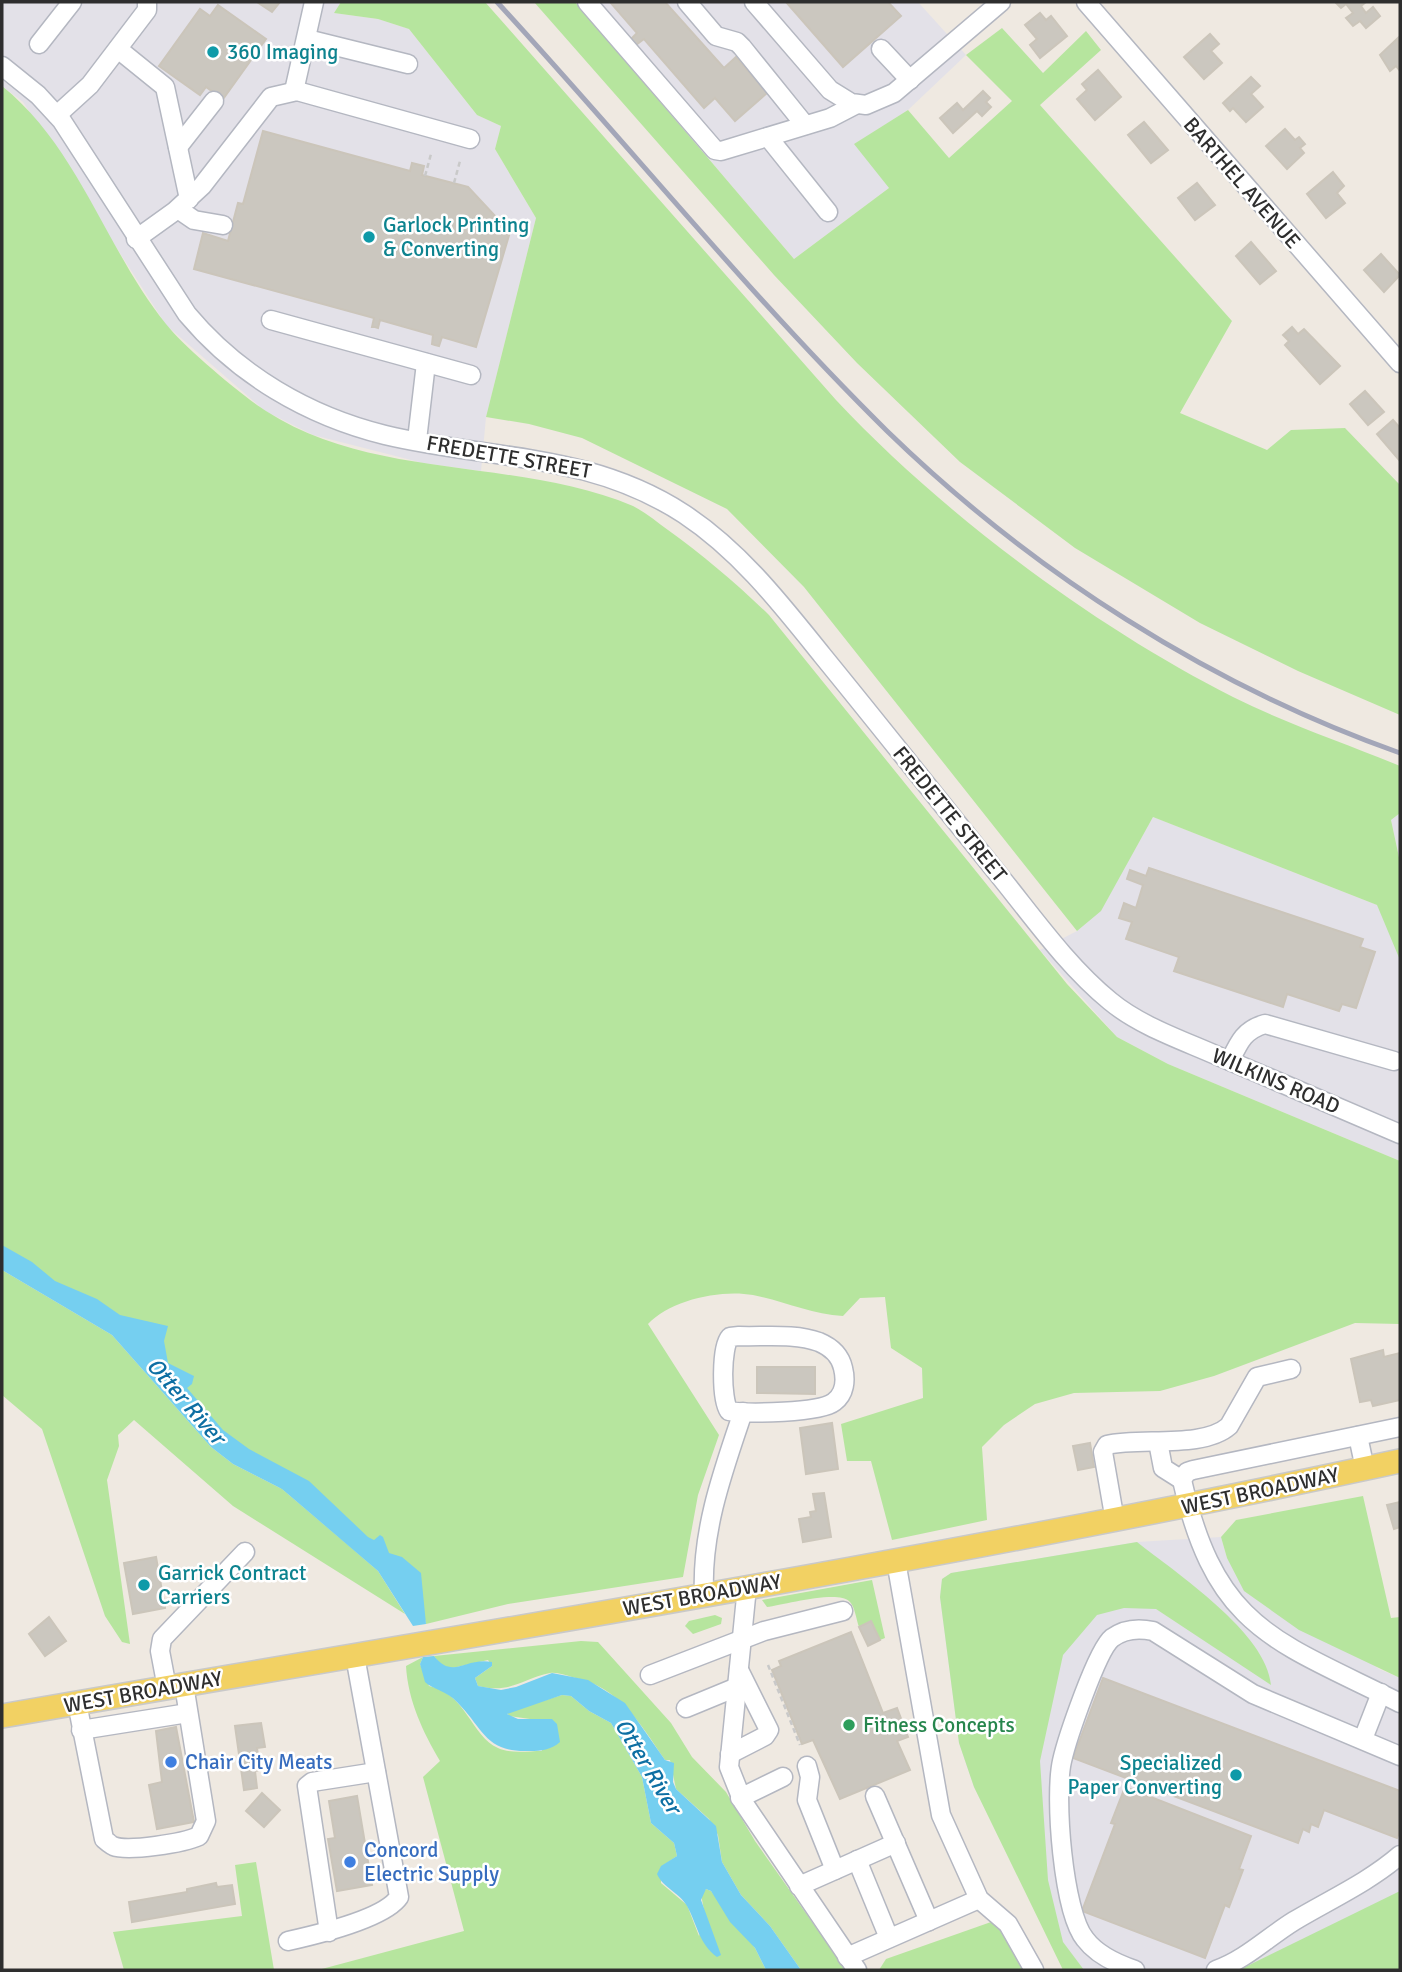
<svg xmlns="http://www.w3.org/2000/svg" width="1402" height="1972" font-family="Signika,sans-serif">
<rect width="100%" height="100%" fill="#efe9e1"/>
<g fill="#e3e1e8">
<polygon points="2,2 341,2 334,13 378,19 409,29 477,115 501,126 495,149 536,218 486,417 481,471 423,463 313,435 265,411 166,325 23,102 2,86"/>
<polygon points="575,2 918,2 966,55 908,110 858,142 889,188 794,259"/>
<polygon points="1400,813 1400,862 1391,820"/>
<polygon points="1153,817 1377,905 1400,906 1400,1161 1168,1064 1117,1037 1040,950 1077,931 1101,910"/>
<polygon points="1221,1537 1227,1558 1379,1669 1400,1678 1400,1970 1066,1970 974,1787 959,1743 940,1597 942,1579 951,1573 1137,1542"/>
</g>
<g fill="#b6e59e">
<path d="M341,2h144l351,398c107,114 258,227 397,297 54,27 112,46 167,69v47l-9,7 9,42v98l-23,-55 -224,-88 -52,94 -24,20 -273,-344 -77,-78 -145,-71 -53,-14 -43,-7 50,-199 -41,-69 6,-23 -24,-11 -68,-86 -31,-10 -44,-6z"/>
<polygon points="534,2 575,2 794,259 889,188 854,144 908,110 949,158 1012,101 966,55 1002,28 1043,73 1086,31 1101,50 1040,105 1232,321 1180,413 1267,450 1291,430 1345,428 1400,485 1400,715 1298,671 1200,623 1075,548 960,462 857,363 774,275"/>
<path d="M2,86c77,62 103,162 164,238 17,22 76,72 100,87 109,70 250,46 367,95 12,6 24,16 35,24 36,26 69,54 101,85l298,369 50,53 51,27 232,97v163l-45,-1 -141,53 -54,15 -86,2 -39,11 -31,21 -22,22 5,73 -95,20 -21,-79h-24l-6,-37 82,-26 -1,-30 -31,-20 -6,-51 -25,1 -17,18c-32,-2 -59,-15 -90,-21 -32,-6 -83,5 -105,29l71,111 -21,60 -15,82 -175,27 -82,20 -2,-9 -30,-45 -165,-119 -81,-95 -146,-100z"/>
<polygon points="2,1270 112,1335 211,1447 233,1464 282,1489 348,1545 378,1571 405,1614 233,1506 134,1420 118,1435 119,1446 107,1480 130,1644 122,1642 105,1616 42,1429 2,1395"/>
<polygon points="1363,1496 1391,1618 1400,1617 1400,1678 1299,1630 1244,1591 1227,1558 1221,1537 1236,1520"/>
<path d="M1137,1542c39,31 130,91 134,143l-115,-76 -32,-1 -27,7 -34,40 -23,106 8,119 15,62 21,28h-21l-89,-183 -15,-44 -19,-146 2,-18 9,-6z"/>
<path d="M872,1580l13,58 -5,2 -9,-19 -12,6c-3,-8 -4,-21 -10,-26 -12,-11 -66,4 -82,6l-5,-7z"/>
<polygon points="715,1615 722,1618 721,1624 693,1634 685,1626 689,1621"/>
<path d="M581,1641l17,1 73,81 21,34 34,35 29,49 91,129h-45l-31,-44 -29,-31 -19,-33 -4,-27 -9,-16 -33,-30 -6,-29h-5c-26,-38 -45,-73 -93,-83 -7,-2 -15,-5 -22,-4 -29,6 -39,21 -72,13l-3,-8 17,-12 -4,-6 -40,9 -6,-2 -8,-11z"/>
<path d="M423,1657l-3,7 9,22c37,7 42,50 69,62 12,6 30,3 44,3l-12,-32 -21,-3 -2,-4 55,-17 9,1 18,15 22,12 31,54 9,46 23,20 3,13 -16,11v16l26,22 12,31 6,-20 -4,-22 5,-5 5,2 44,57 11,22h-448l146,-39 -41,-154 17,-16c-17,-29 -32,-60 -34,-95z"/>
<polygon points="256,1862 274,1970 124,1970 113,1932 242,1916 235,1865"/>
<polygon points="1400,1891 1400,1970 1239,1970"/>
<polygon points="991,1922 999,1928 1023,1970 879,1970 886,1959"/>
</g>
<g fill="#75cff0">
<polygon points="2,1245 32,1262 55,1281 97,1299 120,1315 168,1326 164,1341 168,1363 194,1376 192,1384 187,1388 223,1430 249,1449 309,1481 368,1537 374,1540 380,1535 383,1537 389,1553 402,1557 421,1573 426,1624 413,1626 378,1571 282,1489 233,1464 211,1447 112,1335 2,1270"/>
<path d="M434,1656c19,24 31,1 58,6v4l-17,12 3,8 23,4 15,-3 36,-14 36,7 37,23 40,57 9,3 -1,19 3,7 40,37 6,36 19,33 29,31 31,44h-35l-11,-22 -25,-26 -19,-31 -5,-2 -5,11 20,55 -4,2c-18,-13 -20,-33 -30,-51 -8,-14 -24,-18 -30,-32l4,-8 16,-10 -3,-13 -23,-20 -9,-46 -31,-54 -22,-12 -18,-15 -9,-1 -55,19 11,5h34l5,5 3,18c-9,8 -19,9 -30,9 -45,2 -46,-22 -73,-49 -10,-11 -25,-13 -32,-20l-5,-18 3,-7z"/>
</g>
<g fill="#cbc7bf" stroke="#cbc5ba" stroke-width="2">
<polygon points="257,2 280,2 272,12"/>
<polygon points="610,2 665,2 724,68 736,57 767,93 735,121 715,98 704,108 644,39 636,45 631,39 637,33"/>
<polygon points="786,2 888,2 901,16 843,67"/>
<polygon points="1335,2 1366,2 1361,6 1366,13 1373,7 1380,16 1366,28 1360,21 1353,26 1346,18 1353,13 1346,4 1341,8"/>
<polygon points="218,5 266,39 223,99 206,87 200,95 159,66 200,9 210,16"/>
<polygon points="1040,13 1046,20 1051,16 1067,36 1040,58 1030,45 1037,39 1025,25"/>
<polygon points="1210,34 1219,44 1211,51 1222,63 1204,79 1184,57"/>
<polygon points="1398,38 1400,71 1396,66 1390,71 1380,55"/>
<polygon points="1098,70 1121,97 1095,120 1077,99 1087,90 1082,84"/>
<polygon points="1251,77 1260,86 1251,94 1263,107 1246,122 1233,108 1230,111 1223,103"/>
<polygon points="983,91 990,98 986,102 991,107 982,116 977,111 953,133 940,118 957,103 963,110"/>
<polygon points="1144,122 1168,150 1151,163 1128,135"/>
<polygon points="1285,129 1295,140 1299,137 1305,144 1300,148 1304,153 1287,169 1266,146"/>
<polygon points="263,131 410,171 412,163 424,166 422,175 468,187 510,232 476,347 442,337 439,346 435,345 432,344 433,335 380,320 378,328 375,327 372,327 374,318 194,269 203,233 228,241 238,203 243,204"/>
<polygon points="1333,172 1344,186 1337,193 1345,203 1326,218 1307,194"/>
<polygon points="1197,183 1215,205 1195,220 1178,198"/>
<polygon points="1251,242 1276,271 1260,284 1236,256"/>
<polygon points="1381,254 1400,275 1384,292 1364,270"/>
<polygon points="1292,327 1298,334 1304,329 1340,366 1320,384 1285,345 1289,341 1283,335"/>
<polygon points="1365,391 1384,412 1368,425 1350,404"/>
<polygon points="1393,420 1400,428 1400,461 1377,434"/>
<polygon points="1149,868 1363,939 1360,947 1375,952 1356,1008 1342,1004 1339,1011 1287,994 1283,1007 1174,971 1179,957 1126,939 1132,922 1119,918 1124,903 1136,908 1143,885 1127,879 1130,870 1146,876"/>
<polygon points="1383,1350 1384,1357 1400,1353 1400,1400 1373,1406 1371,1400 1360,1402 1351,1359"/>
<polygon points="757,1367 815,1367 815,1394 757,1393"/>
<polygon points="832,1423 838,1469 806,1474 800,1428"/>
<polygon points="1090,1443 1094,1467 1078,1470 1073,1446"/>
<polygon points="824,1493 831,1537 803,1542 799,1519 811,1517 810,1512 816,1511 813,1494"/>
<polygon points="1400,1502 1400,1527 1394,1529 1387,1505"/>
<polygon points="156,1557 165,1608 133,1614 124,1563"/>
<polygon points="49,1617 66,1641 45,1656 29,1634"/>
<polygon points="871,1621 880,1640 868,1646 859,1627"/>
<polygon points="851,1632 883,1713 897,1708 908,1737 897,1741 910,1770 840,1799 813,1740 802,1744 772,1670 781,1666 779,1661"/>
<polygon points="1103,1678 1400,1791 1400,1830 1397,1838 1324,1810 1318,1827 1311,1824 1309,1832 1303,1829 1298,1843 1073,1758"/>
<polygon points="261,1723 265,1747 257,1748 260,1770 255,1771 257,1788 244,1790 235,1726"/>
<polygon points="176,1727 194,1822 157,1829 149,1785 162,1782 156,1731"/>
<polygon points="1125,1787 1251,1836 1239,1869 1243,1870 1229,1907 1225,1905 1205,1958 1082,1911 1115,1824 1111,1823"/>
<polygon points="262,1793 280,1810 264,1827 246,1811"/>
<polygon points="357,1796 372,1885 337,1891 328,1839 335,1838 329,1801"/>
<polygon points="216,1883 217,1887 232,1885 235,1904 132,1922 129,1902 187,1892 187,1889"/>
</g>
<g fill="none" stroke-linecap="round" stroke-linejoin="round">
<g stroke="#b4b7c1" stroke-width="21">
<g id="minor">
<polyline points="587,2 715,150 721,151 830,118 857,104"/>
<polyline points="687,2 716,36 737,42 742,47 805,125"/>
<polyline points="754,2 830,90 851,103 866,105 894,93 1001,2"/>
<polyline points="1086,2 1400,363"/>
<polyline points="307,39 408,64"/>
<polyline points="39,44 72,2"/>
<polyline points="118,49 165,87 189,199"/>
<polyline points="881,49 910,80"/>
<path d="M2,66l36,29 24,26 125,193c51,61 121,102 198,121 105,25 204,17 299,79 56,37 97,90 138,141 58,71 115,143 172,214 37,45 71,95 116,132 30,25 72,39 108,55 61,26 121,52 182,78"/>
<polyline points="294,91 314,2"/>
<polyline points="57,115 90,85 147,10 147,2"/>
<polyline points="768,137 828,212"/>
<polyline points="178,147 214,101"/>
<polyline points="178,209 194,220 223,225"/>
<polyline points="136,239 175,211 202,186 271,97 297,91 470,139"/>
<polyline points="271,320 471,375"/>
<polyline points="417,440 426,363"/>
<path d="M1230,1061c9,-19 14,-31 35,-37l129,37"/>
<path d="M739,1336c24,1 56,-3 80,6 12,5 21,13 24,26 3,12 2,26 -9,34 -14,11 -86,12 -105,9 -8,-12 -8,-64 1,-74z"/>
<path d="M1400,1427l-207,43 -6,2 -5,8c34,150 93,160 218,223"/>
<polyline points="1358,1436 1365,1469"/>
<polyline points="1158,1442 1163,1468 1182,1480"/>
<path d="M1115,1521l-12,-69 4,-7c33,-8 96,4 122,-19l28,-49 34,-8"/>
<polyline points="896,1561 941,1815 979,1899 1008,1924 1034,1970"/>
<polyline points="747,1587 729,1767 743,1802 857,1970"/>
<path d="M704,1595c-3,-64 19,-124 39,-183"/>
<polyline points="650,1675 764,1631 843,1611"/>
<polyline points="167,1688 160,1651 162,1639 245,1552"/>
<path d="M77,1703l27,136c0,0 8,7 9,7 15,6 71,-3 86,-10l7,-15 -22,-136"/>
<polyline points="686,1708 737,1687"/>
<polyline points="81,1730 188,1713"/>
<polyline points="1363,1739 1381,1693"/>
<polyline points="730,1754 765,1736 769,1730 739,1670"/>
<polyline points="807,1766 810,1777 807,1800 835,1870"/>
<polyline points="875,1796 929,1921"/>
<polyline points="740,1798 783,1777"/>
<polyline points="857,1860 889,1938"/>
<polyline points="799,1886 896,1843"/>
<polyline points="329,1932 307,1786 312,1782 376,1772"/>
<path d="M288,1941c27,-6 96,-22 111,-44l-44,-241"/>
<polyline points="847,1957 979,1899"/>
<path d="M1135,1970c-18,-6 -38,-15 -50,-31 -22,-27 -31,-143 -23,-178 5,-22 35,-111 50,-123 12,-9 27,-10 41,-7l100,63 147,62"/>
<path d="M1216,1970c29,-10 52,-33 78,-49 35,-21 75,-39 106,-66"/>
</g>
</g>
<g stroke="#c9c9c9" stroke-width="26">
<path id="major" d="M2,1716c467,-81 935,-155 1398,-255"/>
</g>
<g stroke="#c9c9c9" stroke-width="2.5" stroke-dasharray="5 3.5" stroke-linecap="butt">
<polyline points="425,176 431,154"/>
<polyline points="454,183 460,161"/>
<polyline points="768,1665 800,1745"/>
</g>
<use href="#minor" stroke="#fff" stroke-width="18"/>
<use href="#major" stroke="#f2d163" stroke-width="23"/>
<path stroke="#a3a6b8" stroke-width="5" d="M497,2c131,142 252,293 390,429 144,140 323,255 513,322"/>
</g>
<g fill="#0f9aa8" stroke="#fff" stroke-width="2.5">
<circle cx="213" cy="52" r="7"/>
<circle cx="369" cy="237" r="7"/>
<circle cx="144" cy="1585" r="7"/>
<circle cx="1236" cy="1775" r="7"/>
</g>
<circle fill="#2e9e5b" stroke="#fff" stroke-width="2.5" cx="849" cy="1725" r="7"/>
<g fill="#3f7fe0" stroke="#fff" stroke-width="2.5">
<circle cx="171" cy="1762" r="7"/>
<circle cx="350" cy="1862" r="7"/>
</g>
<g text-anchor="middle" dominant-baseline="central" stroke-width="5" stroke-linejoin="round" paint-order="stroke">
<g font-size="21" fill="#0d838f" stroke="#fff" text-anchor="start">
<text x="227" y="52">360 Imaging</text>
<text x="383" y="225">Garlock Printing<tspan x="383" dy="24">&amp; Converting</tspan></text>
<text x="158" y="1573">Garrick Contract<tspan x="158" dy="24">Carriers</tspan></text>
<text x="1222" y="1763" text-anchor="end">Specialized<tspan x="1222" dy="24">Paper Converting</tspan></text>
</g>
<g font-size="21" fill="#2e2e2e" stroke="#fff">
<text transform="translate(1242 183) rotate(49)">BARTHEL AVENUE</text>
<text transform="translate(509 457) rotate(10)">FREDETTE STREET</text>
<text transform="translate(950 814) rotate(51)">FREDETTE STREET</text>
<text transform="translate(1276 1081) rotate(23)">WILKINS ROAD</text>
<text transform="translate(1260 1491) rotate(-12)">WEST BROADWAY</text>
<text transform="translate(702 1595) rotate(-10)">WEST BROADWAY</text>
<text transform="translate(143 1692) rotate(-10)">WEST BROADWAY</text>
</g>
<g font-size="21" fill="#27864d" stroke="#fff" text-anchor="start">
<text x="863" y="1725">Fitness Concepts</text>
</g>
<g font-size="21" fill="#366cbe" stroke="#fff" text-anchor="start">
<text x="185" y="1762">Chair City Meats</text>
<text x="364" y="1850">Concord<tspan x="364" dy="24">Electric Supply</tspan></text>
</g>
<g font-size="23" font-style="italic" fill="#0d6fa3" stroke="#fff">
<text transform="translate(186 1401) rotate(49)">Otter River</text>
<text transform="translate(648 1766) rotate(59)">Otter River</text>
</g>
</g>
<rect width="1402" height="1972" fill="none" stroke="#2e2e2e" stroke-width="7"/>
</svg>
